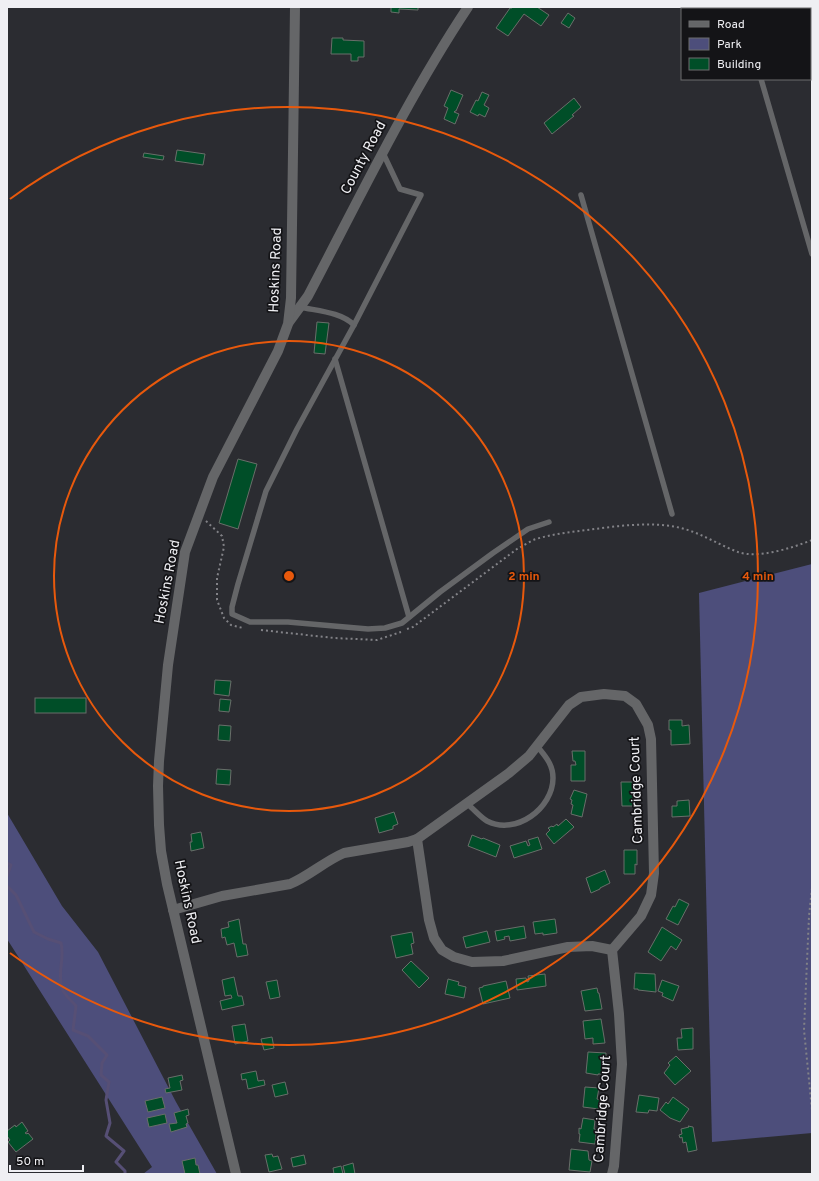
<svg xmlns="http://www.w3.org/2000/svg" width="819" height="1181" font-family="Overpass,sans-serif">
<rect width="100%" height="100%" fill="#2b2c31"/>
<g fill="#4d4e7b">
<polygon points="812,564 812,1133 712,1142 699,593"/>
<polygon points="7,813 62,906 98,952 176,1102 217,1174 143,1174 152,1167 7,939"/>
</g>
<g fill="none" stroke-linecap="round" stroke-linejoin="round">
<g stroke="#564f75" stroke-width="3">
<polyline points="7,863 11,865 7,876"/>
<path d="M7,886l9,9 18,37 14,7 13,4c4,15 -4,30 1,45 1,6 10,13 14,18l-3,24 15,6 19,19 -5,8 -1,12 8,7 -3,18 4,23 -4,13 18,15 -8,11 9,9v3"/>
</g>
</g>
<g fill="#004e28" stroke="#696e6a">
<polygon points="391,7 418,7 418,10 399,9 399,13 391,12"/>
<polygon points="513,7 537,7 549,15 541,26 524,14 508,36 496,28 510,8 512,8"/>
<polygon points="568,13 575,18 569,28 561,23"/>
<polygon points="332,38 343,38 343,40 364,41 364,57 358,57 358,61 351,61 351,54 331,54"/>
<polygon points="451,90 463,95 456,111 455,111 454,112 459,114 455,124 444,119 448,108 444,106"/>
<polygon points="482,92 489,95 484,105 489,108 485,117 479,114 478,116 470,112 476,100 478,101"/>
<polygon points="574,98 581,107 572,115 574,116 552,134 544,123"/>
<polygon points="177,150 205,154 203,165 175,161"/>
<polygon points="144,153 164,156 163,160 143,157"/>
<polygon points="317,322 329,323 325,354 314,353"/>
<polygon points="238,459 257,464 238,529 219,523"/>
<polygon points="215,680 231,681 229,696 214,694"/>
<rect x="35" y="698" width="51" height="15"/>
<polygon points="220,699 231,700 229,712 219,711"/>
<polygon points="669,720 682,720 682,726 689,725 690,744 671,745 671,730 669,730"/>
<polygon points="219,725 231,726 230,741 218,740"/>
<polygon points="572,751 585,751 585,781 571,781 571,765 576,765 575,761 573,761"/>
<polygon points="217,769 231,770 230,785 216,784"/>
<polygon points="621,782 635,782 635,797 633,797 634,806 622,806"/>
<polygon points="574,790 587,794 582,817 571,814 573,805 571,804 572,800 570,799"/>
<polygon points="689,800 690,816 672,817 672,806 677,806 677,801"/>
<polygon points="394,812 398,824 393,826 393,829 379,833 375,818"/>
<polygon points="566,819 574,827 554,844 546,834 550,830 548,828 552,826 553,827 557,824 558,826"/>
<polygon points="201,832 204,848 191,851 190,842 192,842 191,834"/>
<polygon points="472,835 482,839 483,838 500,845 496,857 468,846"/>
<polygon points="538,837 542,849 514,858 510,846 526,841 528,846 530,845 528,840"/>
<polygon points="624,850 637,850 637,865 635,864 635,874 624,874"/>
<polygon points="605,870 610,883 600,888 600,889 591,893 586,878"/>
<polygon points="679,899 689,904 678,925 666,919 673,906 675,907"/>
<polygon points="239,919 243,944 246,944 248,955 237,957 234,943 227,945 225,937 222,938 221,929 229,927 228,922"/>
<polygon points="555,919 557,933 543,935 543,933 535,934 533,922"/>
<polygon points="524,926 526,938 510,941 509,936 504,937 505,939 497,941 495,931"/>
<polygon points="662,927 682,940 676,950 671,946 661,961 648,952"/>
<polygon points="487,931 490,942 466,948 463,937"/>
<polygon points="412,932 414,943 411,944 413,954 396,958 391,936"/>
<polygon points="411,961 429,978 419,988 402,970"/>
<polygon points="635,973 655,974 656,992 638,990 638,989 634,989"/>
<polygon points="545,974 546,986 517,990 516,979 526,978 527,982 529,981 528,976"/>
<polygon points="234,977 238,996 242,996 244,1005 222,1010 220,1001 232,998 231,995 225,996 222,980"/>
<polygon points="448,979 459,982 458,985 466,987 464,998 445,994"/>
<polygon points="277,980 280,997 270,999 266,982"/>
<polygon points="662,980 679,986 673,1001 662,996 663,993 658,991"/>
<polygon points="506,981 510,998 483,1004 479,988 483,987 483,986"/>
<polygon points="597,988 598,993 599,993 602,1009 585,1011 581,991"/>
<polygon points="601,1019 605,1043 593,1044 593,1038 585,1039 583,1021"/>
<polygon points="245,1024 248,1041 235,1044 232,1026"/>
<polygon points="693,1028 693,1049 678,1050 677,1038 682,1038 681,1029"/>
<polygon points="272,1037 274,1048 264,1050 261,1039"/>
<polygon points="588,1052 606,1053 605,1064 602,1074 598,1074 598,1075 586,1073"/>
<polygon points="676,1056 691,1071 675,1085 664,1073 670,1065 668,1063"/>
<polygon points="256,1071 258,1081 264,1080 265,1085 248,1089 246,1079 242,1080 241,1074"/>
<polygon points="182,1075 183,1080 180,1081 182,1090 166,1093 165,1089 170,1088 168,1078"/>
<polygon points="285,1082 288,1094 275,1097 272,1085"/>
<polygon points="585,1087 599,1088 597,1099 600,1100 599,1109 583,1107"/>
<polygon points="639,1095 659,1098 657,1111 649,1110 648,1113 636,1112"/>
<polygon points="162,1097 165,1108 148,1112 145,1101"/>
<polygon points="673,1097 689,1109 680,1122 670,1118 660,1110 666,1102 668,1104"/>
<polygon points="188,1109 189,1115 186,1116 188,1123 186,1124 187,1127 171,1132 169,1124 177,1123 174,1113"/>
<polygon points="165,1114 167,1123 149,1127 147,1118"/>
<polygon points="583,1118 595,1120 594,1129 595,1129 595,1134 596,1134 595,1144 579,1142 580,1134 579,1134 579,1128 581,1129"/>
<polygon points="22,1122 28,1131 25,1133 27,1134 28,1133 33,1139 16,1152 8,1142 10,1140 7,1136 7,1131 15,1125 16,1127"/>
<polygon points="688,1126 693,1127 697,1150 688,1152 686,1142 683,1143 682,1137 680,1138 679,1135 682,1134 681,1129 689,1127"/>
<polygon points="571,1149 588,1151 589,1160 592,1161 590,1172 569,1170"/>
<polygon points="272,1154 273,1157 278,1156 282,1169 269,1172 265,1155"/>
<polygon points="304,1155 306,1164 293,1167 291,1158"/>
<polygon points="195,1158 196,1165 198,1165 200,1174 185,1174 182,1161"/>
<polygon points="353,1163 355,1174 345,1174 343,1166"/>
<polygon points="341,1166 343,1174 334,1174 333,1168"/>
</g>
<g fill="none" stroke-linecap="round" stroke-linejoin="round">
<g stroke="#828287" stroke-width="2" stroke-dasharray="2 3" stroke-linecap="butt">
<polyline points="206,521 222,536 224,547 217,578 217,600 224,618 231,625 243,628"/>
<path d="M407,629l6,-2 104,-78c6,-3 13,-8 19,-10 17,-5 34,-7 51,-9 31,-4 64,-9 94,-2 20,5 38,17 57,24 20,7 54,-4 74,-12"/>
<polyline points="261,630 334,638 377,640 401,632"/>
<polyline points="812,888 809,916 804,1030 812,1110"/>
</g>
<g stroke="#656668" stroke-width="5.5">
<polyline points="761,79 812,254"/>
<polyline points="383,153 400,189 421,195 354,325 297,429 266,491 238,584 232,607 232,614 250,622 288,622 368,629 385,628 402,623 440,592 493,553 528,529 549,522"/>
<polyline points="581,195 672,514"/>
<path d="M300,307c18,4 41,5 54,18"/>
<polyline points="335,359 409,617"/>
<path d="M466,803c7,5 14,14 21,18 29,15 66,-13 66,-43 0,-14 -8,-22 -16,-32"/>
</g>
<g stroke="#656668" stroke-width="10">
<polyline points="417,839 509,773 529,756 569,705 581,697 604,694 625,696 636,704 648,725 651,739 654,873 651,895 641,916 612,950 619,1014 622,1064 614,1166 612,1174"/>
<path d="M173,910l49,-14 68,-12c19,-8 35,-23 54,-31l64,-11 9,-3 12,81 5,18 8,12 12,7 18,5 31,-1 65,-14 24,-1 20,4"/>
</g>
<g stroke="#656668" stroke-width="10">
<path d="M289,322l19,-26c51,-97 99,-197 160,-289"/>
<polyline points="236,1174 167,884 161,851 159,825 158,786 159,761 168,665 185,552 213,477 278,351 288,324 291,298 295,7"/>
</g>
</g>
<g fill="none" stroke="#e8590c" stroke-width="2">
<circle cx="289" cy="576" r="235"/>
<path d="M10 199A469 469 0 1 1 10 953"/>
</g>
<g text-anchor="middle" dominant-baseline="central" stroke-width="3.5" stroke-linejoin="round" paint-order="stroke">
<g font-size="14" fill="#efeff3" stroke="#141417">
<text transform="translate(364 158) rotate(-62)">County Road</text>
<text transform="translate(276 270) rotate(-88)">Hoskins Road</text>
<text transform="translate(168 582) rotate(-79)">Hoskins Road</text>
<text transform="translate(637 790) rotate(-92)">Cambridge Court</text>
<text transform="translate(187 902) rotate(78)">Hoskins Road</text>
<text transform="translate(603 1109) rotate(-86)">Cambridge Court</text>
</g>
</g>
<circle cx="289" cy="576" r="6" fill="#e8590c" stroke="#141417" stroke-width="2"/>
<g font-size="12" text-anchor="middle" font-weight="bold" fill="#e8590c" stroke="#141417" stroke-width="3.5" stroke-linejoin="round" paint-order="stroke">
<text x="524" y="580">2 min</text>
<text x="758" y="580">4 min</text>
</g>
<rect width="819" height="1181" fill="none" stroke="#efeff3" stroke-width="16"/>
<rect x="681" y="8" width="130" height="72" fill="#141417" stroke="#6c6c6f"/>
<rect x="689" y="21" width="20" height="6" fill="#656668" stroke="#6c6c6f"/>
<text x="717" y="28" font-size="12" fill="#efeff3">Road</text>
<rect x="689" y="38" width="20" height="12" fill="#4d4e7b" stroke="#6c6c6f"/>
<text x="717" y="48" font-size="12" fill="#efeff3">Park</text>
<rect x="689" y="58" width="20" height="12" fill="#004e28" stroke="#6c6c6f"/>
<text x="717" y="68" font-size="12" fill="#efeff3">Building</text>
<path d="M10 1165v6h73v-6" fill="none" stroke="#efeff3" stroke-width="2"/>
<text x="16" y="1165" font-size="12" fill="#efeff3" stroke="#141417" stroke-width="3" paint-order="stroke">50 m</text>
</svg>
